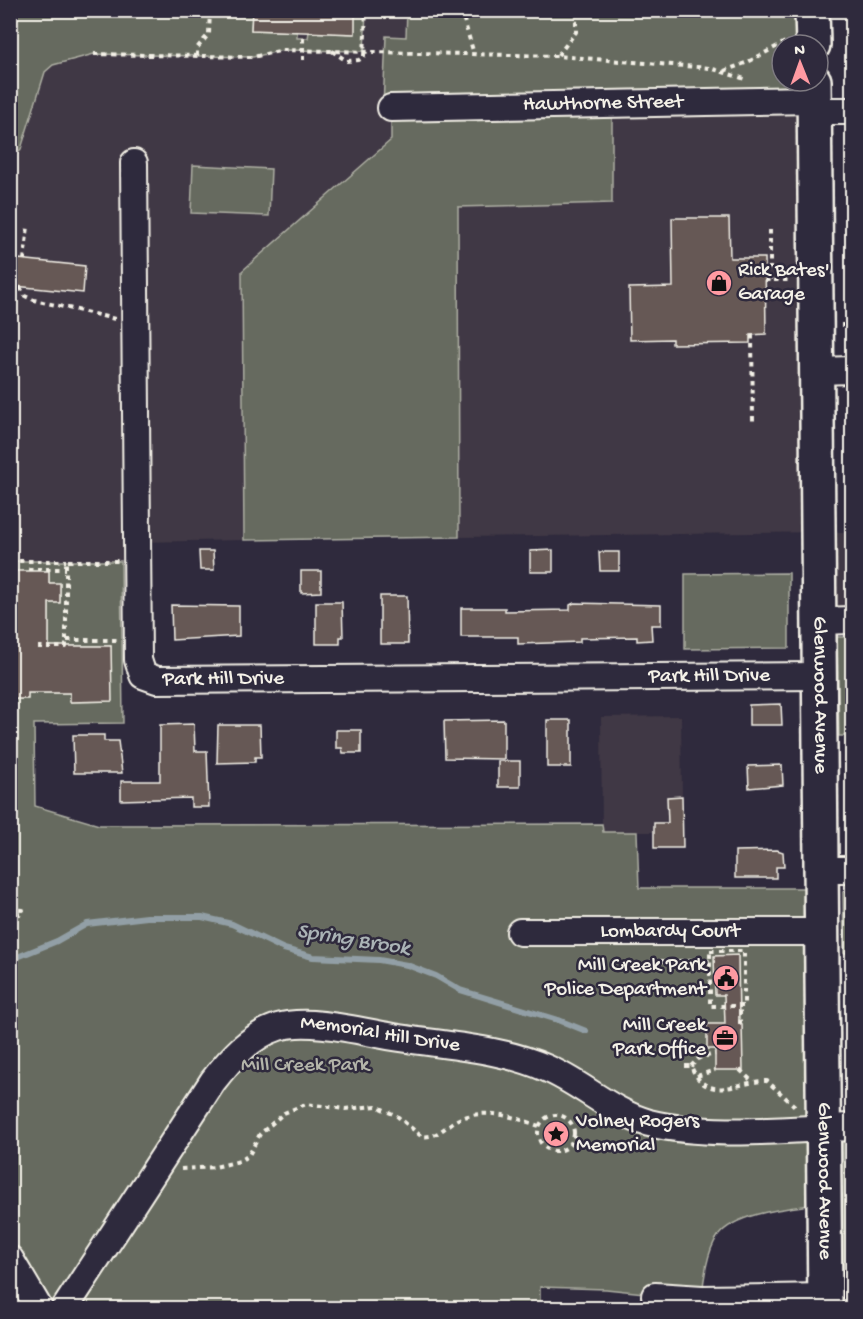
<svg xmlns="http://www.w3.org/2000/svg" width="863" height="1319" font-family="'Gochi Hand',sans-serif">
<rect width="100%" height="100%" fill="#2f2a3d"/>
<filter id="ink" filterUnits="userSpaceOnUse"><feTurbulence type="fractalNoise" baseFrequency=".0167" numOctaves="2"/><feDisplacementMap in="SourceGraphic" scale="12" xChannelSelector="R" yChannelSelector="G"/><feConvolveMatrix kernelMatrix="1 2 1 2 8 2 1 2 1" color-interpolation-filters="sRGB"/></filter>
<g filter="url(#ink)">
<g fill="#403844">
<polygon points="137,11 450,11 392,140 242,271 244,540 137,542 139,670 122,670 123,723 11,725 11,162 21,149 45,72 53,65 94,54 136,55"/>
<polygon points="814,100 819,532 852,532 852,620 819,621 818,532 459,537 458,206 612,203 612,104"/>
<polygon points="681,716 682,796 668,797 668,823 654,823 654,832 602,832 601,717"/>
</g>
<g fill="#666b5e" stroke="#adaea3" stroke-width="1.5">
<polygon points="11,11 252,11 251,30 297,32 297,38 308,38 309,32 354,34 355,11 366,11 364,51 283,50 253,57 94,54 53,65 45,72 21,149 11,162"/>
<polygon points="407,11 812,11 813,45 782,45 782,81 814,81 814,100 612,104 612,203 458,207 459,537 244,540 242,271 391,140 391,108 383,108 386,36 406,37"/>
<polygon points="193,165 271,169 269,216 191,213"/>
<path d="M11,561h110l2,162 -89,1 1,82 64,19 503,-1 1,8h34l2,56h182l2,315c-30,5 -86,8 -105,33 -11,14 -15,46 -16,63l-96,-10 -66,-2v21h-529l-1,-609h17l1,-6h42l1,9 40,-1v-55h-40l-33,6 11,-9v-40l11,-1v-18l-11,-1v-12l-38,1v83z"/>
<polygon points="789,573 789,648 685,649 685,574"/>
<polygon points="837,637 852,637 852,736 839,736"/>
<polygon points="852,891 852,953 844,953 843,892"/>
<polygon points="843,1142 852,1142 852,1308 844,1308"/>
</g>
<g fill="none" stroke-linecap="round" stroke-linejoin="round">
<polyline stroke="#929fa6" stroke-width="6" points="10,960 57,941 87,924 147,917 202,917 232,924 284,949 313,957 379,960 407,965 436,976 460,990 561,1021 586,1031"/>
</g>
<g fill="#665854" stroke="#f4f1e8" stroke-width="1.5">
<polygon points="252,10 355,10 355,34 251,30"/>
<polygon points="672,218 729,218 730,258 765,258 766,334 750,335 750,343 672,344 672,339 630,340 629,288 673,287"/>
<polygon points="18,259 85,266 83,293 15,286"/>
<polygon points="553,550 553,572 530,572 530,551"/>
<polygon points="199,551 213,551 214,570 200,570"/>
<polygon points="599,552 619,552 619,571 600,571"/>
<polygon points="11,571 49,571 49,583 60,583 60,603 49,603 49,646 111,646 112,701 70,702 70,693 28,693 28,699 10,699"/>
<polygon points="301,571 321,571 321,592 301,593"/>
<polygon points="380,596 407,596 408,644 380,644"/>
<polygon points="316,602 342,602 343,637 340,637 340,644 316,644"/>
<polygon points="574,603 661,605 661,625 651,625 652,640 637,641 637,637 580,638 580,642 518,644 518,637 461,637 461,608 505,608 505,611 570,610 570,605"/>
<polygon points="171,605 239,606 239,636 172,640"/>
<polygon points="781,704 782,725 749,725 749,705"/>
<polygon points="504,720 504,759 445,758 444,721"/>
<rect x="547" y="720" width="24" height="47"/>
<polygon points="194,724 195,751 207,751 209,807 191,807 191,798 121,800 121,781 160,781 160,725"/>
<polygon points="218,725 260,725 261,757 255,757 255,762 217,763"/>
<polygon points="336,730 361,730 361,753 343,753 342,748 336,748"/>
<polygon points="73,735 104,735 104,741 118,741 122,773 74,773"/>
<rect x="498" y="761" width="22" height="26"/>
<polygon points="782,765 783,785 749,788 748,766"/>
<polygon points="682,796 683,848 654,848 654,823 668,823 667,797"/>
<polygon points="777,850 783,852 784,867 776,867 776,878 735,878 735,851"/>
<polygon points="738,955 739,1024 742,1024 743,1070 715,1070 715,1049 707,1049 707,1024 725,1024 724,995 715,995 714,956"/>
</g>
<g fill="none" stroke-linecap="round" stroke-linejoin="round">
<g stroke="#f4f1e8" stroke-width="30">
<g id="minor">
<path id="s1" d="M391,108l423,-8"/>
<polyline points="814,111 852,111"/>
<path id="s2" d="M134,163l4,497 5,15 14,5 662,-4"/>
<polyline points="817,371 852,370"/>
<polyline points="819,621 852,620"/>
<polyline points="821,870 852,870"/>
<path id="s3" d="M520,932h301"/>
<polyline points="10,1259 39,1308"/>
<polyline points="655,1296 702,1299 825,1297"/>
<path id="s4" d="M65,1308l148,-227c18,-23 37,-45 65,-54 33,-10 88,6 122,11 48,8 100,10 146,30 36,15 64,44 103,55 60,15 141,6 203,4"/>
</g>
</g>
<g stroke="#f4f1e8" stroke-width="38">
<g id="major">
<polyline points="812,10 813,45"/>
<path id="s5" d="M814,81l11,1227"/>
</g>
</g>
<g stroke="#f4f1e8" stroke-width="4" stroke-dasharray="4.5 4.5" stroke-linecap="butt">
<polyline points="461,10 474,54"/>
<polyline points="87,13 87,10"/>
<polyline points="303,38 303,60"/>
<polyline points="332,51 347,61 359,60 364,56 366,10"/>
<polyline points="94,54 253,57 283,50 557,56 710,68 745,79"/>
<polyline points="558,55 576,32 576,10"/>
<polyline points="197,56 197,48 209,34 210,10"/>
<polyline points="724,71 748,62 787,41"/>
<polyline points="770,230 770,280"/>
<polyline points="24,260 28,226"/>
<polyline points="765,280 791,280"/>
<polyline points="20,287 25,296 34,300 115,319"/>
<polyline points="841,325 852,325"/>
<polyline points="752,335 753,421"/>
<polyline points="10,561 66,561"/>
<polyline points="30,571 30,569 66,569"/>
<polyline points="10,588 11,588"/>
<polyline points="66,640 66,561 118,561"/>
<polyline points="38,647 66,647 66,640 118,640"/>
<polyline points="10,909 23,910 20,914 10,914"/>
<rect x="710" y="951" width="34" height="55"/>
<polyline points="651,961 714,961"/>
<polyline points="740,1024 740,1006"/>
<path d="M685,1066h6c16,40 48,14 76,15l30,27"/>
<polyline points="691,1066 699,1058 715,1054"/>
<polyline points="740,1070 753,1082"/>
<polyline points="697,1076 715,1070"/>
<circle cx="556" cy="1133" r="18"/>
<path d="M181,1169l34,-2 25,-6 9,-6 11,-21 24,-21 22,-9 39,5 31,-3 21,10 24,20c17,3 24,-11 38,-17 27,-11 54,-3 80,7"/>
</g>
<use href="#minor" stroke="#2f2a3d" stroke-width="26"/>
<use href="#major" stroke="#2f2a3d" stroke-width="33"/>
</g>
</g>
<defs>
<g id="shop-disc" transform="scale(1.35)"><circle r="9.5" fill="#ff9aa2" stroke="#2f2a3d"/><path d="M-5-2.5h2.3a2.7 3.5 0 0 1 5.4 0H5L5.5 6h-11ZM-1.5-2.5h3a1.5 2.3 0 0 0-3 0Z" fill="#111"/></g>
<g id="civic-disc" transform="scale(1.35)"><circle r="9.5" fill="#ff9aa2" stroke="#2f2a3d"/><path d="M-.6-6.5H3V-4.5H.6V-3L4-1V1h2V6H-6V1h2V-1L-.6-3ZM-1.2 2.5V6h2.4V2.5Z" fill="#111"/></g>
<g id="office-disc" transform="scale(1.35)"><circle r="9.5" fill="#ff9aa2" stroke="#2f2a3d"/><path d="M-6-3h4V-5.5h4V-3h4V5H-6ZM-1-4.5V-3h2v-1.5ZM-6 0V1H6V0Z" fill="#111"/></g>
<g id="sight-disc" transform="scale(1.35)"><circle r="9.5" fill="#ff9aa2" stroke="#2f2a3d"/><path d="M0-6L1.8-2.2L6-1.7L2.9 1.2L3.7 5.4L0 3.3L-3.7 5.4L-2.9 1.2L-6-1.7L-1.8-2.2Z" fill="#111"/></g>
</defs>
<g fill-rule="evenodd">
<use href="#shop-disc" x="719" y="283"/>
<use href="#civic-disc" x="726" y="978"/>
<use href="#office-disc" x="725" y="1038"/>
<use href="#sight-disc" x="556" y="1134"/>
</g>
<g text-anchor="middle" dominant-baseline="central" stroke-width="5" stroke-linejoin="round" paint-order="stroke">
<g font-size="21" fill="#f4f1e8" stroke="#2f2a3d">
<text stroke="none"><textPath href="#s1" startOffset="212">Hawthorne Street</textPath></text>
<text stroke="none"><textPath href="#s2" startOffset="1080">Park Hill Drive</textPath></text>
<text stroke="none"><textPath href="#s2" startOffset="594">Park Hill Drive</textPath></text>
<text stroke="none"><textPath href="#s5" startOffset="614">Glenwood Avenue</textPath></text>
<text stroke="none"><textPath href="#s3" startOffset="150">Lombardy Court</textPath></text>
<text stroke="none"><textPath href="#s4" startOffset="460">Memorial Hill Drive</textPath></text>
<text stroke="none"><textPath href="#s5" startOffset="1100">Glenwood Avenue</textPath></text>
</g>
<g font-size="21" fill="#f4f1e8" stroke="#2f2a3d" text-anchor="start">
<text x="738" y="271">Rick Bates'<tspan x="738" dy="24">Garage</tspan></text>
<text x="706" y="966" text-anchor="end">Mill Creek Park<tspan x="706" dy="24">Police Department</tspan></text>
<text x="706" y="1026" text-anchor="end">Mill Creek<tspan x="706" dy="24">Park Office</tspan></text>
<text x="576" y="1122">Volney Rogers<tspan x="576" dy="24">Memorial</tspan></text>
</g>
<g font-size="21" fill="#b4b5aa" stroke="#2f2a3d">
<text x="305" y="1066">Mill Creek Park</text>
</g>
<g font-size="22" font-style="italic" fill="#abb4b6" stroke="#2f2a3d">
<text transform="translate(353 941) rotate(9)">Spring Brook</text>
</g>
</g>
<rect width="863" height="1319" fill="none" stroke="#2f2a3d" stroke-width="36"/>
<rect x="18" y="18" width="827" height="1283" fill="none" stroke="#f4f1e8" stroke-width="2" filter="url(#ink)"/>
<g transform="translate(800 63) rotate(359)"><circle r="28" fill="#2f2a3d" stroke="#7e7a81" stroke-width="1.5"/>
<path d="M0-4.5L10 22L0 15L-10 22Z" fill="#ff9aa2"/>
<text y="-9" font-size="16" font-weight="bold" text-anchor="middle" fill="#f4f1e8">N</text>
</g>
</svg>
